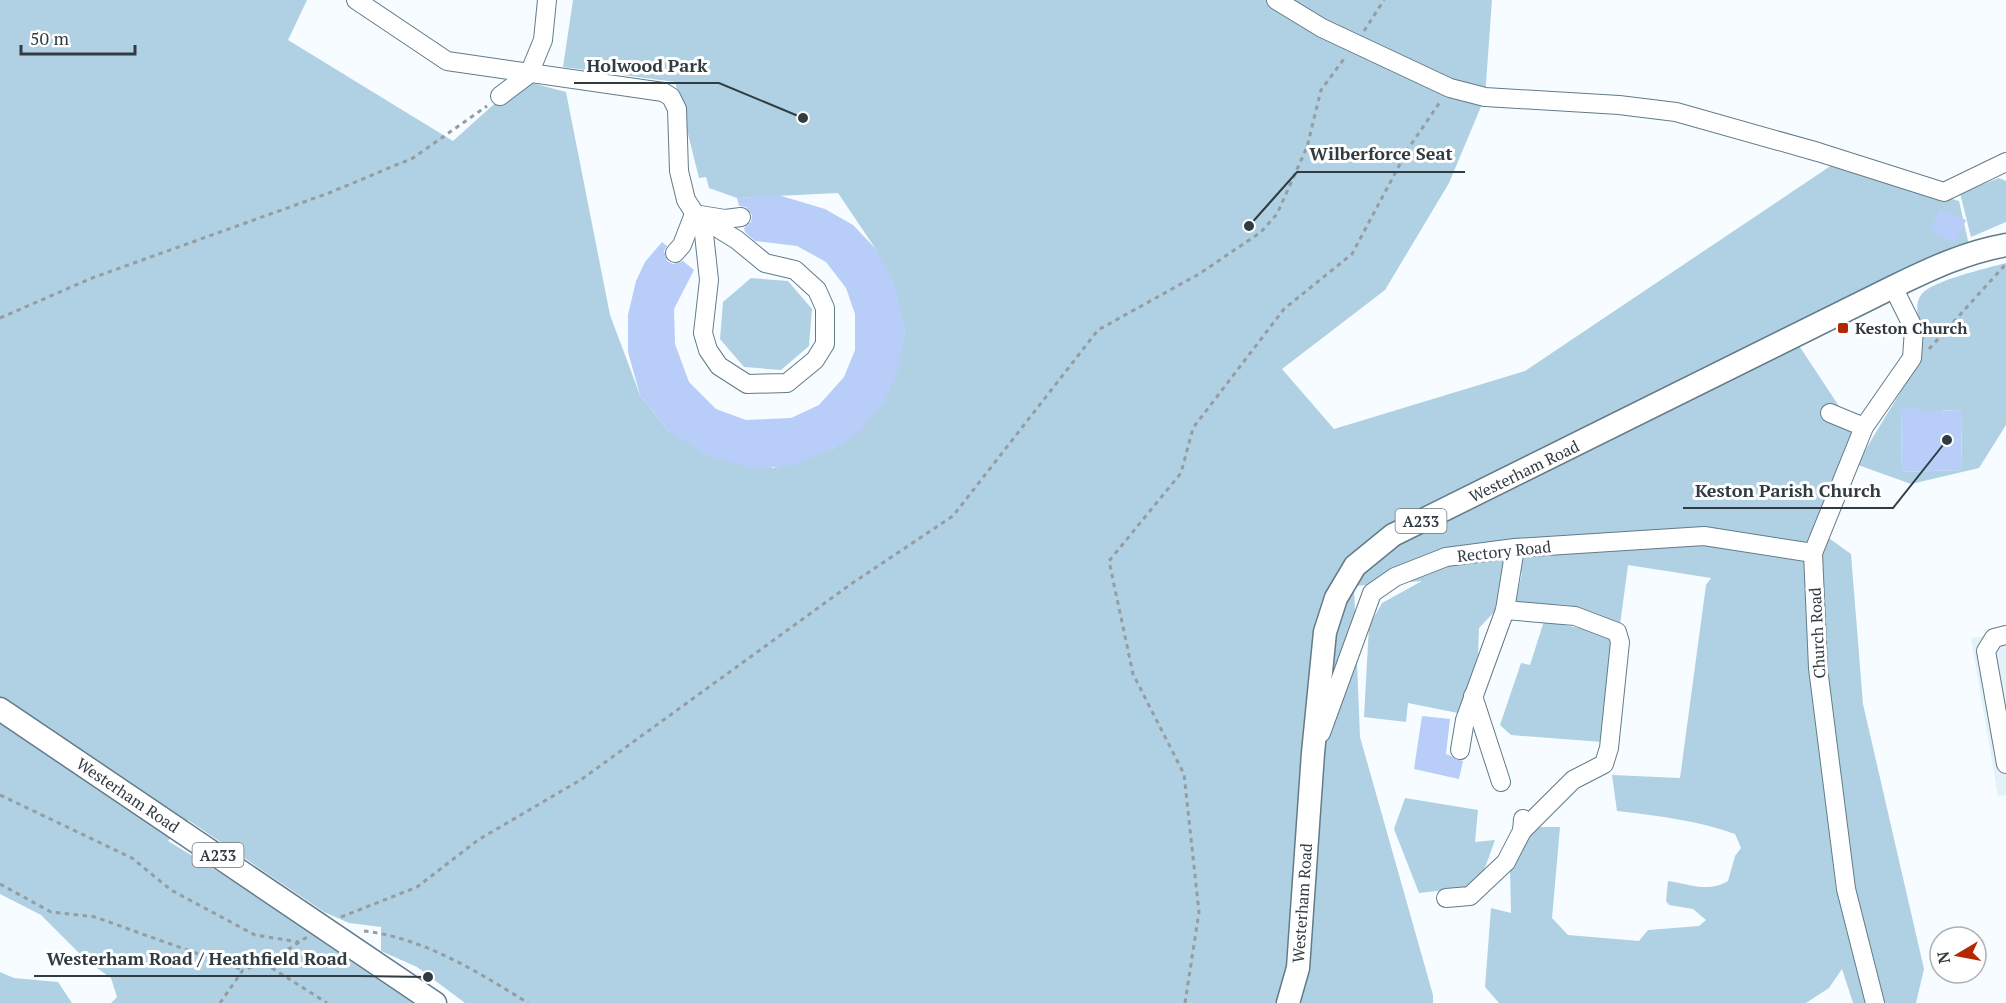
<svg xmlns="http://www.w3.org/2000/svg" width="2006" height="1003" font-family="'PT Serif',serif">
<rect width="100%" height="100%" fill="#f6fcff"/>
<polygon fill="#e3f1f9" points="2006,633 2006,795 1998,796 1971,638"/>
<g fill="#b0d1e3" fill-rule="evenodd">
<path d="M0,0h307l-19,40 165,101 68,-61 45,12 44,223 30,80 28,36 105,37 62,-20 49,-46 21,-72 -30,-82 -37,-55 -101,5 -28,-10 -3,-11 -7,1 -24,-96 -112,-15 10,-67h919l-7,97 -36,86 -64,107 -103,79 52,60 191,-58 307,-206 127,36 10,44 -173,96 58,88 -28,107 25,18 12,150 61,265 -8,34h-63l-11,-34 -13,19 -23,15h-307l-14,-16 6,-79 20,5 -1,-44 26,-42h24l-8,91 16,17 71,6 9,-11 51,-4 7,-6 -13,-11 -24,-4 -3,-4 2,-20c22,3 40,12 60,0l7,-25 6,-8 -6,-14c-38,-14 -77,-18 -118,-23l-5,-36 68,3 26,-193 5,-7 -83,-13 -8,60 -52,-20 -53,-2 7,-30 -21,2 -4,34 -18,19 -1,27 -20,58 -50,-10 -2,19 -42,-5 5,-91 13,-23 40,-22 -68,5 6,151 73,258v8h-968l-48,-36 -36,-16v-24l-32,-4 -25,-11 -136,-92 -20,21 113,69 55,41 77,52h-302l6,-6 -6,-19 -24,-17 -46,-46 -41,-21z"/>
<polygon points="1999,178 2006,181 2006,222 1971,237 1960,193"/>
<path d="M2006,263v162l-27,43 -68,16 -53,-19c19,-40 49,-75 63,-117 6,-17 -11,-37 0,-53 9,-14 67,-27 85,-32zM1901,409h19l1,31h22v-30h18l1,60 -60,2z"/>
<polygon points="751,278 788,281 812,309 809,346 781,370 744,367 720,339 723,302"/>
<polygon points="1544,621 1599,632 1612,638 1602,742 1511,735 1500,725 1521,663 1530,665"/>
<polygon points="1405,798 1478,810 1475,842 1495,840 1482,876 1471,887 1419,893 1394,829"/>
<polygon points="0,972 14,978 58,982 72,1003 0,1003"/>
</g>
<g fill="#b8cdf7">
<polygon points="778,195 825,209 853,225 875,248 894,283 905,330 899,368 884,402 857,434 835,448 794,465 756,469 712,458 668,431 640,395 628,352 628,315 636,281 645,262 662,242 667,246 664,251 667,261 673,264 683,261 694,270 674,309 675,344 689,382 716,409 746,420 791,418 819,405 844,377 855,350 855,314 846,288 826,262 797,246 755,241 745,232 744,228 751,222 752,215 746,207 739,206 737,198"/>
<polygon points="1939,209 1966,220 1956,243 1930,232"/>
<polygon points="1920,408 1920,411 1961,410 1962,470 1902,472 1901,409"/>
<polygon points="1422,716 1450,719 1446,754 1463,761 1459,779 1414,769"/>
</g>
<g fill="none" stroke-linecap="round" stroke-linejoin="round">
<g stroke="#627b89" stroke-width="20">
<g id="minor">
<polyline points="356,0 447,61 663,92 671,97 677,109 679,171 686,200 701,223 704,234 709,280 703,333 708,350 719,366 747,384 787,383 815,360 825,344 825,308 817,290 795,270 765,263 737,240 716,227 701,223"/>
<polyline points="1276,0 1322,28 1450,88 1485,97 1619,105 1676,112 1818,152 1944,192 2006,162"/>
<polyline points="500,96 529,74 543,40 547,0"/>
<polyline points="675,253 682,245 694,214 725,219 741,217"/>
<polyline points="1830,413 1864,427"/>
<polyline points="1505,610 1575,616 1617,632 1620,642 1609,748 1604,764 1573,780 1522,831"/>
<polyline points="2006,635 1994,638 1986,651 2006,764"/>
<polyline points="1473,696 1501,782"/>
<polyline points="1321,733 1372,593 1395,577 1446,557 1515,548 1704,536 1813,553"/>
<polyline points="1460,750 1465,720 1505,610 1515,548"/>
<polyline points="1446,898 1470,896 1506,862 1522,831 1523,819"/>
<polyline points="1875,1003 1846,889 1818,668 1813,553 1864,427 1912,358 1914,329 1893,287"/>
</g>
</g>
<g stroke="#627b89" stroke-width="25">
<g id="major">
<polyline points="0,709 435,1003"/>
<path d="M1288,1003l10,-35 15,-215 12,-121 11,-34 19,-32 38,-31 500,-248c37,-18 73,-35 113,-42"/>
</g>
</g>
<g stroke="#949da1" stroke-width="3" stroke-dasharray="4.5 4.5" stroke-linecap="butt">
<polyline points="1364,31 1384,0"/>
<polyline points="0,318 92,278 329,193 413,158 487,106"/>
<polyline points="1929,349 2005,265"/>
<polyline points="0,795 132,858 171,890 255,935 299,942"/>
<polyline points="0,884 51,912 95,917 243,970"/>
<polyline points="341,917 417,887 478,840 582,779 851,584 953,516 1098,330 1199,274 1261,232 1277,214 1307,147 1321,90 1346,56"/>
<path d="M364,931c60,7 114,41 164,72"/>
<polyline points="264,963 327,1003"/>
<polyline points="220,1003 243,970 272,960 307,937"/>
<polyline points="1185,1003 1199,912 1184,774 1133,674 1109,561 1181,473 1193,428 1284,309 1352,254 1408,149 1440,102"/>
</g>
<use href="#minor" stroke="#fff" stroke-width="18"/>
<use href="#major" stroke="#fff" stroke-width="22"/>
</g>
<rect fill="#b32800" stroke="#fff" stroke-width="2" x="1837" y="322" width="12" height="12" rx="3"/>
<g text-anchor="middle" dominant-baseline="central" stroke-width="6" stroke-linejoin="round" paint-order="stroke">
<g fill="#fff" stroke="#6f767b" stroke-width="1.5">
<rect x="1395.5" y="509" width="51" height="24" rx="4.5"/>
<rect x="192.5" y="843" width="51" height="24" rx="4.5"/>
</g>
<g font-size="15" font-weight="bold" fill="#313c42">
<text x="1421" y="521">A233</text>
<text x="218" y="855">A233</text>
</g>
<g font-size="16" font-weight="bold" fill="#313c42" stroke="#fff" text-anchor="start">
<text x="1855" y="328">Keston Church</text>
</g>
<g font-size="16" fill="#313c42" stroke="#fff">
<text transform="translate(1524 471) rotate(-26)">Westerham Road</text>
<text transform="translate(1504 551) rotate(-6)">Rectory Road</text>
<text transform="translate(1817 633) rotate(-93)">Church Road</text>
<text transform="translate(128 795) rotate(34)">Westerham Road</text>
<text transform="translate(1302 903) rotate(-86)">Westerham Road</text>
</g>
</g>
<path fill="none" stroke="#313c42" stroke-width="2" d="M803 118L719 83H574M1249 226L1297 172H1465M1947 440L1893 508H1683M428 977L359 976H34"/>
<g fill="#313c42" stroke="#fff" stroke-width="2">
<circle cx="803" cy="118" r="6"/>
<circle cx="1249" cy="226" r="6"/>
<circle cx="1947" cy="440" r="6"/>
<circle cx="428" cy="977" r="6"/>
</g>
<g font-size="18" text-anchor="middle" font-weight="bold" fill="#313c42" stroke="#fff" stroke-width="6" stroke-linejoin="round" paint-order="stroke">
<text x="647" y="72">Holwood Park</text>
<text x="1381" y="160">Wilberforce Seat</text>
<text x="1788" y="497">Keston Parish Church</text>
<text x="197" y="965">Westerham Road / Heathfield Road</text>
</g>
<g transform="translate(1958 955) rotate(260)"><circle r="28" fill="#ffffff" stroke="#adb1b3" stroke-width="1.5"/>
<path d="M0-4.5L10 22L0 15L-10 22Z" fill="#b32800"/>
<text y="-9" font-size="16" font-weight="bold" text-anchor="middle" fill="#313c42">N</text>
</g>
<path d="M21 45v9h114v-9" fill="none" stroke="#313c42" stroke-width="3"/>
<text x="30" y="45" font-size="18" fill="#313c42" stroke="#ffffff" stroke-width="4.5" paint-order="stroke">50 m</text>
</svg>
